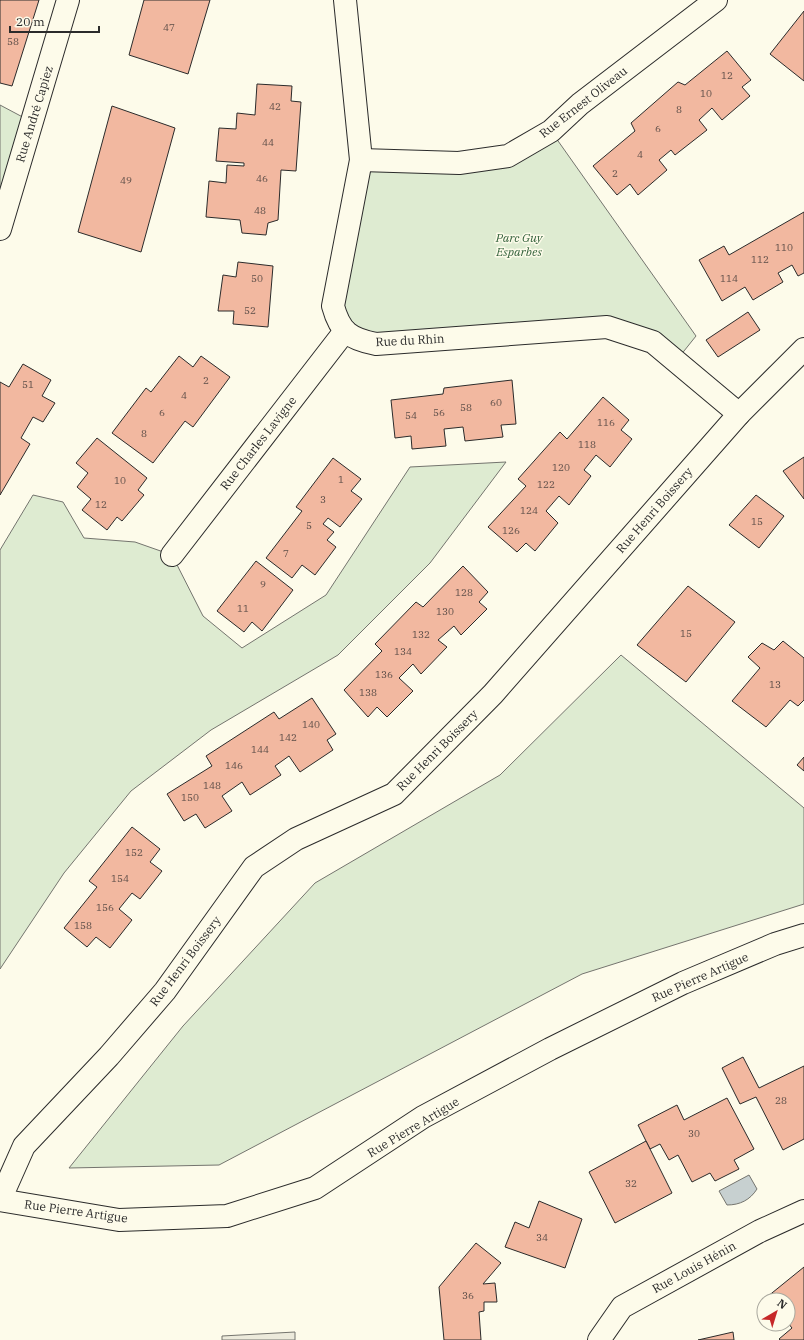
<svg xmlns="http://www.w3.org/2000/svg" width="804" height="1340" font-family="'IBM Plex Serif',serif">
<rect width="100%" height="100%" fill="#fdfbea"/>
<g fill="#deebd1" stroke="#74746e">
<polygon points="0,105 32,122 0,229"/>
<polygon points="551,131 696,336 676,361 630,333 376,344 337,320 361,160 459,163"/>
<polygon points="506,462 430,563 338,655 211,730 131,791 64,873 0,969 0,550 33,495 63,502 84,538 135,542 172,555 203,616 242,648 326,595 410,467"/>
<polygon points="621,655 804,808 804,904 582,974 219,1165 69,1168 183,1026 315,883 500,775"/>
</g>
<polygon fill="#eceadb" stroke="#74746e" points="295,1332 295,1340 222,1340 222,1336"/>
<path fill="#c7d0d0" stroke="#74746e" d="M749,1175l8,14c-7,11 -17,16 -30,16l-8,-14z"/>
<g fill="#f2b8a0" stroke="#2b2b2b">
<polygon points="0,0 39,0 12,86 0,83"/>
<polygon points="144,0 210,0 188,74 129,55"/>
<polygon points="804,11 804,81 770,54"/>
<polygon points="727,51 751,80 742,87 750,96 722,120 712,108 699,120 707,130 675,155 671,150 659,160 667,170 638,195 630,184 617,195 593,166 635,131 631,123 678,82 685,85"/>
<polygon points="257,84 292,86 291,101 301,102 296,171 281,170 278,220 268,223 266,235 242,233 240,220 206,217 209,181 226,183 227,165 244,166 244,163 216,161 219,128 236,129 237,113 255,115"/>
<polygon points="112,106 175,128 141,252 78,232"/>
<polygon points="804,212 804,273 798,276 792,265 778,273 783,282 753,300 745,287 722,301 699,260 724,246 729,255"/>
<polygon points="238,262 273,266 268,327 233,324 234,311 218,311 223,275 236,277"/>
<polygon points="748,312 760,330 718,357 706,340"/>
<polygon points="179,356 193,367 201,356 230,377 193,427 185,421 153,463 112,433 146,388 151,392"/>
<polygon points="23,364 51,380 42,396 55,403 43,422 33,417 21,438 30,444 0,495 0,382 9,387"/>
<polygon points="512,380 516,424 501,425 503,437 465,441 463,427 444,429 446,446 412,449 411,436 395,438 391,400 443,394 444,388"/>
<polygon points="603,397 629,420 621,430 632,439 610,467 596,455 584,470 591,476 569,505 559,496 546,511 558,523 535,551 526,543 517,552 488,527 526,486 518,479 560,432 567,439"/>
<polygon points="97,438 147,478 138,490 144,495 122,521 117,517 107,530 82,510 91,499 77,487 88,473 76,463"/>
<polygon points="804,457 804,499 783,471"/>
<polygon points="333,458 361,479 351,491 362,499 340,527 328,518 323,524 334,532 327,540 336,547 315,575 302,565 292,578 266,558 302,511 296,507"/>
<polygon points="756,495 784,516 759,548 729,525"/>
<polygon points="256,561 293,590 262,631 252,622 244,632 217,611"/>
<polygon points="463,566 488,592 479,602 487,609 461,635 454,626 438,640 447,647 421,674 413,664 399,678 413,691 387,717 377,707 368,717 344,690 382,651 375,644 416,602 423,607"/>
<polygon points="688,586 735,622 686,682 637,645"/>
<polygon points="783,641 804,658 804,700 798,706 790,700 766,727 732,701 760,668 748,657 762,643 774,650"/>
<polygon points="312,698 336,734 327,740 333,750 300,772 289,756 275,766 281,775 250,795 242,782 222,796 232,811 205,828 196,814 184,821 167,794 212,766 206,756 274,712 279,719"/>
<polygon points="804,757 804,771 797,765"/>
<polygon points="132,827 160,849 150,862 162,871 140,899 132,893 119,909 132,920 110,948 96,937 87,947 64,928 97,887 89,881"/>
<polygon points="743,1057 759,1088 804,1066 804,1139 783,1150 756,1097 740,1104 722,1068"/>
<polygon points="727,1098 754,1149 734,1160 739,1169 715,1181 710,1173 692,1182 678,1155 669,1160 660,1144 650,1149 638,1125 677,1105 684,1120"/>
<polygon points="646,1141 672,1193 615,1223 589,1172"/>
<polygon points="539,1201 582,1219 565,1268 505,1247 515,1222 529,1228"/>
<polygon points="476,1243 501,1263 483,1284 495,1283 497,1302 484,1302 484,1311 479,1312 481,1340 444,1340 439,1287"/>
<polygon points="804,1267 804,1340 780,1340 779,1339 792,1328 788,1323 788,1300 769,1300 767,1297"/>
<polygon points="733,1332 734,1340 698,1340"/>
</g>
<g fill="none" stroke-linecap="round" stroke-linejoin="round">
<g stroke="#2b2b2b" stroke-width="24">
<g id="minor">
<path d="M345,0l16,160 -28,146c7,26 17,33 43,38l231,-17 46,15 86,72"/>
<polyline points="361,160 459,163 508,156 551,131 580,104 716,0"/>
<polyline points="0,229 68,0"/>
<polyline points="172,555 345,331"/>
<polyline points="0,1200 24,1146 109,1056 165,991 254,867 296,839 394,794 493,694 739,414 804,349"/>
<polyline points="599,1340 622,1307 760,1231 804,1211"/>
</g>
</g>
<g stroke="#2b2b2b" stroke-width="24">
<polyline id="major" points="0,1200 119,1220 227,1216 315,1188 423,1117 550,1049 683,983 775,944 804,935"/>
</g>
<use href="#minor" stroke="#fdfbea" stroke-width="22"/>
<use href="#major" stroke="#fdfbea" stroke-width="22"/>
</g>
<g text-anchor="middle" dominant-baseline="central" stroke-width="3" stroke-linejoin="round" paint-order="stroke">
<g font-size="10" fill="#5d4e48">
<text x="169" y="27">47</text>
<text x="13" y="41">58</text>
<text x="727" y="75">12</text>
<text x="706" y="93">10</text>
<text x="275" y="106">42</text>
<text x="679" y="109">8</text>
<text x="658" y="128">6</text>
<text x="268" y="142">44</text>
<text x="640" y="154">4</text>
<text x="615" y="173">2</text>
<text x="262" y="178">46</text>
<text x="126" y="180">49</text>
<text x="260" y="210">48</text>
<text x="784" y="247">110</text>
<text x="760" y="259">112</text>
<text x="257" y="278">50</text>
<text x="729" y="278">114</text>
<text x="250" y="310">52</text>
<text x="206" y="380">2</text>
<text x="28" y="384">51</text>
<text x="184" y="395">4</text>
<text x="496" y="402">60</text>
<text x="466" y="407">58</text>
<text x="162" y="412">6</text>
<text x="439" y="412">56</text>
<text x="411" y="415">54</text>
<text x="606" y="422">116</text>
<text x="144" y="433">8</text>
<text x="587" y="444">118</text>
<text x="561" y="467">120</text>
<text x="341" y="479">1</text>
<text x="120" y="480">10</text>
<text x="546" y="484">122</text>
<text x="323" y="499">3</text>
<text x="101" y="504">12</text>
<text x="529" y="510">124</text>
<text x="757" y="521">15</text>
<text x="309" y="525">5</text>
<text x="511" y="530">126</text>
<text x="286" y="553">7</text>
<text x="263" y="584">9</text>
<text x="464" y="592">128</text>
<text x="243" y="608">11</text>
<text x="445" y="611">130</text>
<text x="686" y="633">15</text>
<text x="421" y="634">132</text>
<text x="403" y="651">134</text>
<text x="384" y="674">136</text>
<text x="775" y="684">13</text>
<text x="368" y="692">138</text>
<text x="311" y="724">140</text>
<text x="288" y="737">142</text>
<text x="260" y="749">144</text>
<text x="234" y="765">146</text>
<text x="212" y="785">148</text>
<text x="190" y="797">150</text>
<text x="134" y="852">152</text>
<text x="120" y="878">154</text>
<text x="105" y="907">156</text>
<text x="83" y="925">158</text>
<text x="781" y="1100">28</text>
<text x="694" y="1133">30</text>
<text x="631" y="1183">32</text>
<text x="542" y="1237">34</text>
<text x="468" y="1295">36</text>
</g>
<g font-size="12" fill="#2b2b2b" stroke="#fdfbea">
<text transform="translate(583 102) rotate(-38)">Rue Ernest Oliveau</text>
<text transform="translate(34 114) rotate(-73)">Rue André Capiez</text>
<text transform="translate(410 340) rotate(-3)">Rue du Rhin</text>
<text transform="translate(258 443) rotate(-52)">Rue Charles Lavigne</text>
<text transform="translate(654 510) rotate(-49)">Rue Henri Boissery</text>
<text transform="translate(437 750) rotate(-45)">Rue Henri Boissery</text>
<text transform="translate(185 961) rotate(-53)">Rue Henri Boissery</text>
<text transform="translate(700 977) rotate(-24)">Rue Pierre Artigue</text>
<text transform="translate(413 1127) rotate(-31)">Rue Pierre Artigue</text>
<text transform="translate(76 1211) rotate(8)">Rue Pierre Artigue</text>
<text transform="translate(694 1267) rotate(-29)">Rue Louis Hénin</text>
</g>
<g font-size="12" font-style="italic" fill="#34623c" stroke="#fdfbea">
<text x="519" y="237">Parc Guy<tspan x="519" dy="14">Esparbes</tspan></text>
</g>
</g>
<g transform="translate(776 1312) rotate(38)"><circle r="19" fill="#fdfbea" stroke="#a9a89e"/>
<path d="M0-3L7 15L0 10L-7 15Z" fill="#c62828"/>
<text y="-6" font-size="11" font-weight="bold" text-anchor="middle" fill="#2b2b2b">N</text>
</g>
<path d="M10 26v6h89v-6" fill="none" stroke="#2b2b2b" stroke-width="2"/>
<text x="16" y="26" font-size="12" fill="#2b2b2b" stroke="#fdfbea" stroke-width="3" paint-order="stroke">20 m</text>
</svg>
